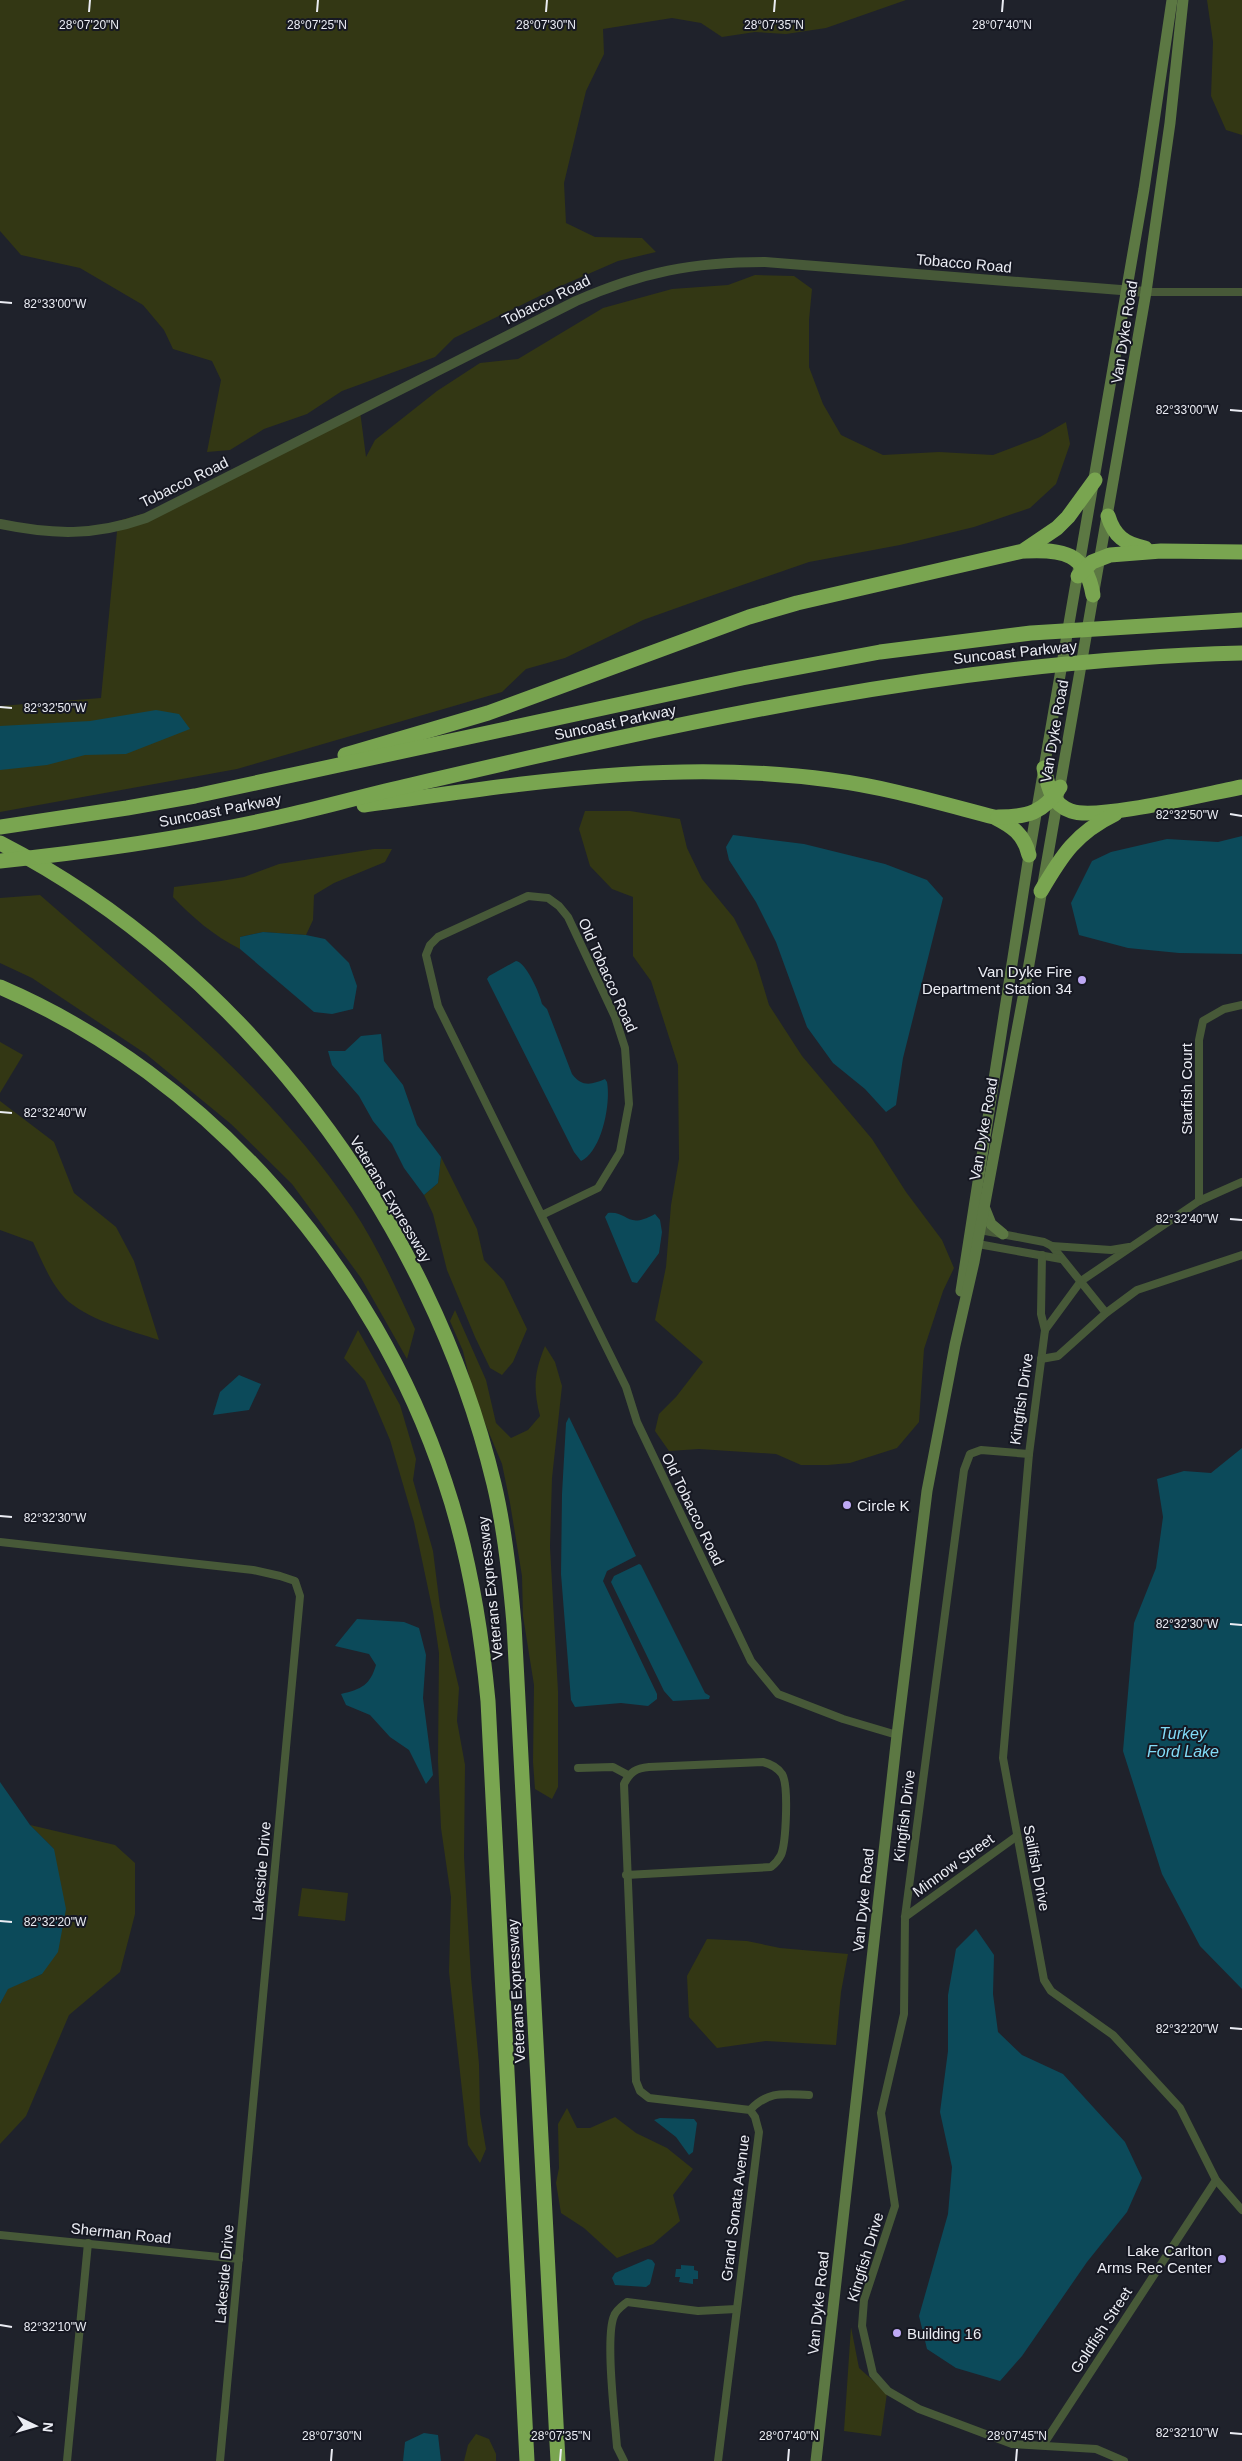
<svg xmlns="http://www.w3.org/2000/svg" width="1242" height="2461" font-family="Arial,sans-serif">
<rect width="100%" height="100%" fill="#1f222b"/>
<g fill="#333714">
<polygon points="0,0 906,0 826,28 786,34 755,32 722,37 701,23 672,18 603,29 604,54 586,91 564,183 566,223 595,237 642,238 656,252 618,261 556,288 454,338 435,357 342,391 307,414 264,429 230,450 207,452 221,380 212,361 173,349 164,330 143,305 80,268 21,255 0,231"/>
<polygon points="1207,0 1242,0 1242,135 1226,130 1211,96 1213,42"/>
<polygon points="755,275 794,276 812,289 809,320 809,367 823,404 841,435 883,455 939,452 993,455 1040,437 1066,422 1070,444 1056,484 1030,508 974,527 900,545 809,562 699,600 643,620 565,658 526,669 502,692 237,769 0,812 0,706 101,698 118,521 156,510 360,411 366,457 375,440 437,391 480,363 518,359 603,308 672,289 728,285"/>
<polygon points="585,811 630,811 680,819 687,848 702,879 734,918 756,962 769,1005 802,1056 872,1139 906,1192 942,1240 954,1268 943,1291 924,1349 919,1422 897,1448 850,1463 828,1465 801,1465 776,1454 699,1449 669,1451 655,1431 659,1414 676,1397 703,1362 655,1320 666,1267 671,1205 679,1159 678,1065 651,981 633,956 633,897 612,889 590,866 579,829"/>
<path d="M374,849h18l-7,13 -51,21 -20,12 -1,25 -7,15 -43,-3 -23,5v12c-26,-13 -48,-32 -67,-52l1,-10 47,-6 23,-4 35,-13z"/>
<path d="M40,895c110,97 229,190 312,313 25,37 44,80 63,121l-8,30 -46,-81 -69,-94 -61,-60 -85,-70 -114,-76 -32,-15v-65z"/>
<polygon points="0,1042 23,1055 0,1093"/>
<path d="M0,1101l54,41 20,51 42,34 18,34 25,79c-30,-10 -65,-18 -90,-38 -17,-15 -26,-39 -36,-60l-33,-12z"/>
<polygon points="441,1157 477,1229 484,1260 504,1281 527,1329 513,1362 502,1375 490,1368 475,1337 447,1270 433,1214 424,1195 438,1183"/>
<path d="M455,1310l31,70 10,43 15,15 17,-8 12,-14c-7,-28 -6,-43 5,-70l10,16 7,24 -10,92 -2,69 8,144v96l-6,12 -17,-10 -2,-27 1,-77 -11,-69 -1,-40 -12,-73 -8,-39 -28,-67 -11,-46 -13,-30z"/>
<polygon points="358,1330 400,1405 416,1459 413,1480 433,1551 440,1607 459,1688 457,1721 465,1765 464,1857 471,1977 479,2064 480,2114 486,2149 480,2163 468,2145 449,1972 451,1897 441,1828 438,1761 439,1653 433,1612 414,1522 390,1440 365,1381 344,1358"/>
<polygon points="30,1825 115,1845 135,1863 135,1914 120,1972 69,2015 26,2116 0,2144 0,2004 8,1988 42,1974 54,1849"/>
<polygon points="302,1888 348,1893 345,1921 298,1916"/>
<polygon points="707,1939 747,1941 780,1948 848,1954 841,1992 836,2045 766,2041 717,2048 689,2017 687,1976"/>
<polygon points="567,2108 577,2128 590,2128 615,2117 636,2133 667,2148 693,2169 673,2195 680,2221 653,2244 617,2258 584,2228 561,2213 556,2183 559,2168 558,2124"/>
<polygon points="851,2327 859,2368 887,2393 881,2436 844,2431"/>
<polygon points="476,2434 489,2439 496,2454 496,2461 464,2461 468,2445"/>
</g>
<g fill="#0c4a5a">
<polygon points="156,710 179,714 190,729 126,754 85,755 47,765 0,770 0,726 90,721"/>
<polygon points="733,835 804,844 885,864 927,880 943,898 903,1058 896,1105 886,1112 865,1089 833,1063 807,1027 776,942 756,902 729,860 726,847"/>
<polygon points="1242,836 1242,954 1179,953 1128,948 1079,935 1071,903 1092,861 1111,852 1167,839 1218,842"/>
<polygon points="263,932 306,935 325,939 349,963 357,986 353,1009 332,1014 314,1012 240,949 240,937"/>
<path d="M516,961c10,1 24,33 26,43l5,5 25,65c10,13 19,11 33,5l2,3c4,21 -5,69 -26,79l-7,-9 -87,-173 2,-3z"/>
<polygon points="381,1034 384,1061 403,1085 417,1125 441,1157 438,1183 424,1195 404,1168 392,1144 373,1121 359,1096 332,1065 328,1051 345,1051 361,1036"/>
<path d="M608,1213c21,-2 18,17 47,1l5,6 2,12 -3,21 -22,30 -5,-1 -27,-65z"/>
<polygon points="239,1375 261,1384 249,1410 213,1415 220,1392"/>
<polygon points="569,1417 636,1556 607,1571 603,1581 657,1694 657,1699 648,1706 621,1703 575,1707 571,1700 561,1574 562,1494 566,1423"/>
<polygon points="1242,1448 1242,1989 1200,1946 1162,1874 1123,1751 1134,1623 1156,1568 1163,1517 1157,1479 1184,1471 1211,1473"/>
<polygon points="639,1564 641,1565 705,1693 710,1696 709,1699 673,1701 664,1691 611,1582 614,1576"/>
<path d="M357,1619l47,3 15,6 7,27 -3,43 10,77 -7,9 -17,-34 -19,-13 -20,-22 -24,-10 -5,-11c21,-5 29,-9 35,-29l-7,-11 -34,-8z"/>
<polygon points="0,1782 30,1825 54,1849 66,1909 58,1952 42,1974 8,1989 0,2004"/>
<polygon points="976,1929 994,1955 993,1994 998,2032 1022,2055 1063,2074 1125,2142 1142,2178 1127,2212 1087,2262 1022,2356 1000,2381 956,2368 927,2349 919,2316 948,2214 952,2167 940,2112 948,2051 948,1995 956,1949"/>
<polygon points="660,2118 694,2119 697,2123 693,2152 689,2155 676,2137 654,2120"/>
<polygon points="648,2259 652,2260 655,2264 650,2284 646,2287 615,2285 612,2278 615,2273"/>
<polygon points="681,2265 694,2266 694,2270 698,2271 698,2279 693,2279 693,2284 679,2282 680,2277 675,2277 676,2269 681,2269"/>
<polygon points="424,2433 438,2435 441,2461 403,2461 405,2442"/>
</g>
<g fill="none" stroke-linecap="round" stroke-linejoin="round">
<g stroke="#475938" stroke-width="8">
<polyline points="1146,292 1242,292"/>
<polyline points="1242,1182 1199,1201 1081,1281 1045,1330 1029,1454 1003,1758 1044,1980 1051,1991 1113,2035 1180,2108 1216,2180 1242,2210"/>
<polyline points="1199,1201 1199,1040 1203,1021 1224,1009 1242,1005"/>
<polyline points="542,1215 598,1188 620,1152 629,1104 625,1048 615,1017 568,917 559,906 548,898 528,896 438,937 430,945 426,955 438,1006 626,1387 637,1422 751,1661 778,1694 843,1719 897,1735"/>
<polyline points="976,1232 980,1230 1044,1242 1052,1246 1106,1313"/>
<polyline points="975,1242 978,1244 1061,1259"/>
<polyline points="1052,1246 1111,1250 1129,1247"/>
<polyline points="1042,1255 1041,1314 1045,1330"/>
<polyline points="1041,1359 1058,1356 1106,1313 1137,1290 1242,1255"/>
<polyline points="1029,1454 981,1450 970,1454 964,1470 905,1917 904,2014 881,2113 895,2206 864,2300 862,2326 873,2374 888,2391 919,2409 1012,2444 1096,2449 1124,2461"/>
<polyline points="0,1542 253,1570 280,1576 295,1581 300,1596 220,2461"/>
<polyline points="578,1768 613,1767 628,1775"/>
<path d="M626,1875l145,-8c5,-4 7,-6 10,-12 5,-12 8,-70 1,-81 -5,-7 -11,-10 -19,-12l-114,5c-13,1 -19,5 -25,17l12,297 4,10 9,7 101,12 5,7 4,15 -41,329"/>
<polyline points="905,1917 1017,1836"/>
<path d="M750,2110c19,-20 34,-16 59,-15"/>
<polyline points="0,2235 239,2259"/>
<polyline points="1043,2445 1216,2180"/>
<polyline points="67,2461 88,2243"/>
<path d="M624,2461l-7,-14c-2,-27 -12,-110 -3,-131 2,-6 8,-10 13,-14l71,9 38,-2"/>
</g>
<path stroke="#475938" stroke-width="10" d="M0,524c53,11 94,12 146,-6l430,-217c66,-29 117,-39 189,-39l381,30"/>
<g stroke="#5c7843" stroke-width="11">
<polyline points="985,1209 991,1224 1003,1234"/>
<polyline points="961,1291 1029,855 1144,189 1172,0"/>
<polyline points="816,2461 897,1735 927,1491 955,1345 974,1262 1025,987 1146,292 1170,123 1183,0"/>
</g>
<g stroke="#79a550" stroke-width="15">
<path d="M1108,516c6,20 17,28 37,32"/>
<path d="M1025,551c38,-2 61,2 68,44"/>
<polyline points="1078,576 1092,562 1110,555 1161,551 1242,552"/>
<polyline points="345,755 488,713 749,617 797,603 1023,551 1057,528 1068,517 1095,480"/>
<path d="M1044,768c4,18 7,36 27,43 26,10 138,-18 171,-24"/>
<path d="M364,805c158,-21 307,-47 467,-25 55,7 109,23 163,37 18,9 30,17 35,38"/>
<path d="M998,817c29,0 46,-4 62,-30"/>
<polyline points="0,827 127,808 195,796 742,678 880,652 1031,633 1242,620"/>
<path d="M0,843c242,124 431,377 494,641 11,46 16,93 20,140l44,837"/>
<path d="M0,861c97,-10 193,-24 288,-46 41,-9 82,-21 123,-30 275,-64 547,-125 831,-132"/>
<path d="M1041,891c21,-36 35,-58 74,-77"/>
<path d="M0,987c209,90 374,280 445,495 24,71 36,145 43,219l39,760"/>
</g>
</g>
<path fill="none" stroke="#ebedf4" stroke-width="2" d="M89,12l1,-12M317,12l1,-12M546,12l1,-12M774,12l1,-12M1002,12l1,-12M0,302l12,1M1230,410l12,1M0,707l12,1M1230,814l12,2M0,1112l12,1M1230,1219l12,1M0,1516l12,1M1230,1624l12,1M0,1921l12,1M1230,2028l12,1M0,2325l12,2M1230,2433l12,1M331,2461l1,-12M560,2461l1,-12M788,2461l1,-12M1016,2461l1,-12"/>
<g fill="#bea9f5" stroke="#161822" stroke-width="2">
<circle cx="1082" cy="980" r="5"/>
<circle cx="847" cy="1505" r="5"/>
<circle cx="1222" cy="2259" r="5"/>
<circle cx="897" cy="2333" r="5"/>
</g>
<g text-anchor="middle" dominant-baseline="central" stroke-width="4" stroke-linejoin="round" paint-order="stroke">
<g font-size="15" fill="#ebedf4" stroke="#161822">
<text transform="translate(964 263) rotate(5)">Tobacco Road</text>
<text transform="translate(546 300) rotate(-26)">Tobacco Road</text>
<text transform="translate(1124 332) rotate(-81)">Van Dyke Road</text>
<text transform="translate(184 482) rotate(-26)">Tobacco Road</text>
<text transform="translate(1015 652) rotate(-6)">Suncoast Parkway</text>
<text transform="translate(615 722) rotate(-12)">Suncoast Parkway</text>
<text transform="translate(1054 731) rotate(-80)">Van Dyke Road</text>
<text transform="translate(220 810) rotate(-11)">Suncoast Parkway</text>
<text transform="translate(608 975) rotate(66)">Old Tobacco Road</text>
<text transform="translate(1186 1089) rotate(-90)">Starfish Court</text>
<text transform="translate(983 1129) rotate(-80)">Van Dyke Road</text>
<text transform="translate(391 1199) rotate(59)">Veterans Expressway</text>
<text transform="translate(1021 1399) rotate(-82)">Kingfish Drive</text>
<text transform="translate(693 1509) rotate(64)">Old Tobacco Road</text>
<text transform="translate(490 1588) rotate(-96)">Veterans Expressway</text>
<text transform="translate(904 1816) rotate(-83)">Kingfish Drive</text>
<text transform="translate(953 1865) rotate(-36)">Minnow Street</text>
<text transform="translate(1037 1868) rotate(79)">Sailfish Drive</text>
<text transform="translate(261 1871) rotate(-85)">Lakeside Drive</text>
<text transform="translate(863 1900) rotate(-84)">Van Dyke Road</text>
<text transform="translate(516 1991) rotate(-93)">Veterans Expressway</text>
<text transform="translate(735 2208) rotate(-83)">Grand Sonata Avenue</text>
<text transform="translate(121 2233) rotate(6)">Sherman Road</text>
<text transform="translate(865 2257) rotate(-73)">Kingfish Drive</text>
<text transform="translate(224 2274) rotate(-85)">Lakeside Drive</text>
<text transform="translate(818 2303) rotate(-84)">Van Dyke Road</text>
<text transform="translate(1101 2330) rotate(-57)">Goldfish Street</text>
</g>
<g font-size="15" fill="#ebedf4" stroke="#161822" text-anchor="end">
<text x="1072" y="971">Van Dyke Fire<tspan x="1072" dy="17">Department Station 34</tspan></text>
<text x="857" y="1505" text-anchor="start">Circle K</text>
<text x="1212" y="2250">Lake Carlton<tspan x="1212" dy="17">Arms Rec Center</tspan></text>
<text x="907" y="2333" text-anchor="start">Building 16</text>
</g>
<g font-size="16" font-style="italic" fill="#82dbf7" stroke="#161822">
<text x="1183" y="1733">Turkey<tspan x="1183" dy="18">Ford Lake</tspan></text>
</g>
</g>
<g font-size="12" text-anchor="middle" fill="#ebedf4" stroke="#161822" stroke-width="4" stroke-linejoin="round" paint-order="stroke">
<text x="89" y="29">28°07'20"N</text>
<text x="317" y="29">28°07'25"N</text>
<text x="546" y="29">28°07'30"N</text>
<text x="774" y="29">28°07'35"N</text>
<text x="1002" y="29">28°07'40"N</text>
<text x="55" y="308">82°33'00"W</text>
<text x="1187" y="414">82°33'00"W</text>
<text x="55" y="712">82°32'50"W</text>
<text x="1187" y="819">82°32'50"W</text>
<text x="55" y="1117">82°32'40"W</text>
<text x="1187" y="1223">82°32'40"W</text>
<text x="55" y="1522">82°32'30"W</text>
<text x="1187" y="1628">82°32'30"W</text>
<text x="55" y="1926">82°32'20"W</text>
<text x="1187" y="2033">82°32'20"W</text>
<text x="55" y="2331">82°32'10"W</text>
<text x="1187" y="2437">82°32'10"W</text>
<text x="332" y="2440">28°07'30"N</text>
<text x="561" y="2440">28°07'35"N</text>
<text x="789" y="2440">28°07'40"N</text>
<text x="1017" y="2440">28°07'45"N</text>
</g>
<g transform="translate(35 2426) rotate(95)" stroke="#161822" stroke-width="4" paint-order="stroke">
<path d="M0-4L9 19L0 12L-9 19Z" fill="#ebedf4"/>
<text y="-8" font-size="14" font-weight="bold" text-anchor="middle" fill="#ebedf4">N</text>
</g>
</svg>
